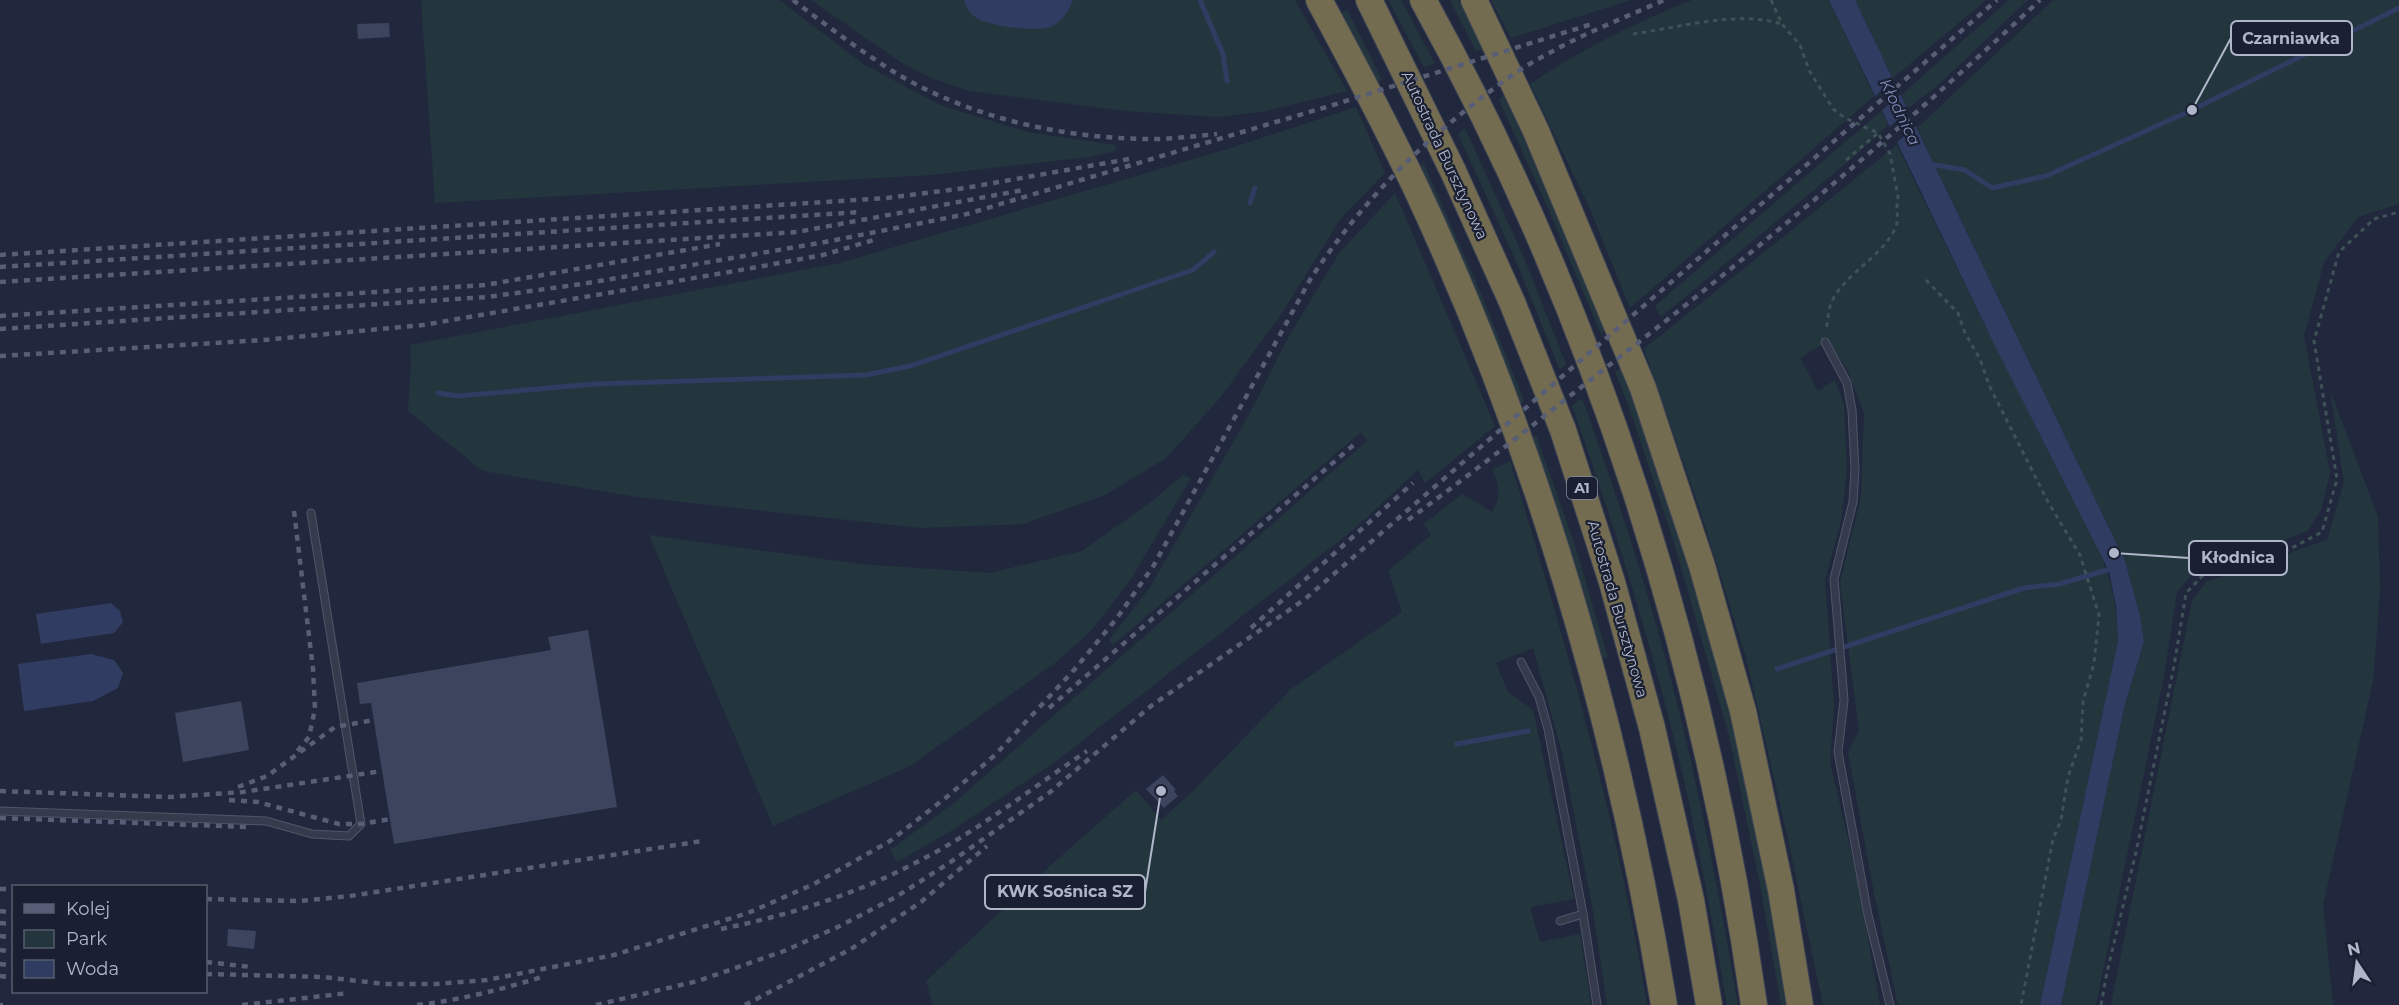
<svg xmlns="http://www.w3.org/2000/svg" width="2399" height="1005" font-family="Montserrat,sans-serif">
<rect width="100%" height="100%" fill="#21283d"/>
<g fill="#23363e">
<polygon points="421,0 779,0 865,65 940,105 1027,132 1115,145 1116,151 1089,157 931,175 435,203"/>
<polygon points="811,0 1295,0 1347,91 1261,112 1217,117 1126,111 969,91 929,77 902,63"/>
<polygon points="1388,0 1401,0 1435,64 1424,67"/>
<polygon points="1450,0 1458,0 1484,49 1476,51"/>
<polygon points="1491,0 1631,0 1511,38"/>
<path d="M1692,0h137l45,96 -244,212 -40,-99 -60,-125c50,-34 106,-62 162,-84z"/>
<polygon points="1855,0 1986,0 1893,78"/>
<polygon points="2009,0 2028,0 1939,84 1908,108 1901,95"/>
<polygon points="2053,0 2399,0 2399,204 2358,217 2324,262 2304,336 2330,473 2321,510 2307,531 2262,549 2201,563 2177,592 2164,676 2096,1005 2061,1005 2125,704 2144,642 2140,615 2125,561 1917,128"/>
<polygon points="1347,10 1382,80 1375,83 1342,13"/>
<polygon points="1504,95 1608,328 1601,334 1547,206 1499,100"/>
<polygon points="1356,107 1385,173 1341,218 1282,313 1220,398 1166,458 1105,495 1023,524 921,528 637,497 483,471 408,411 411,366 410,345 840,263 1228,149"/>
<polygon points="1881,111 1888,125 1850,160 1661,317 1655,306"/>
<polygon points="1465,128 1524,258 1566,364 1560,370 1516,261 1458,134"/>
<path d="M1897,145l97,199 103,202c15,33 19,59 21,95l-78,364h-142l-24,-112 -26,-141 11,-21 -19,-149 21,-85 3,-84 -16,-41 -19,-32 -29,18 18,33 17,-11 9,25 3,65 -6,51 -16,59 9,126 -4,56 25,107 25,136h-57l-35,-166 -42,-182 -46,-147 -56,-161z"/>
<polygon points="1423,162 1477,284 1524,401 1519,405 1418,168"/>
<polygon points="1395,193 1495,426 1425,483 1418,470 1353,530 1056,761 948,833 897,862 890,850 954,803 1367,441 1361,432 1113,645 1109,640 1150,587 1251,411 1289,336 1340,252"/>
<polygon points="1623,366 1680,537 1712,641 1735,734 1767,883 1789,1005 1781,1005 1760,884 1729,736 1673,539 1629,407 1615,372"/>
<polygon points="2330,390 2378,517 2380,589 2373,681 2323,905 2333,1005 2111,1005 2192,601 2206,582 2327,540 2344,482"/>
<path d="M1582,398c22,62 43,123 62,186 42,137 70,279 94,421h-11c-17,-97 -34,-195 -59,-290 -27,-105 -60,-208 -96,-309z"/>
<polygon points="1536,435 1575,545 1608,658 1600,660 1530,440"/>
<path d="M1510,461c55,179 107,359 137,544h-40l-14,-94 -31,-159 -29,-104 -37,15 12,29 25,18 41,189 -44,8 10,35 40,-8 11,71h-658l-7,-24 115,-107 95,-84 25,30 32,-29 98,-102 111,-77 -14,-41 43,-36 -7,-11 38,-30 30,18c9,-14 8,-28 0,-42z"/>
<polygon points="1183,475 1191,478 1131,579 1090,632 1055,663 910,766 773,826 649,535 859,564 990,573 1082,551 1151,502"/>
</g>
<g fill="#303c62">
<path d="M964,0h109c-4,11 -10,20 -20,26 -14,7 -62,0 -75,-7 -7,-4 -12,-11 -14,-19z"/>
<polygon points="1829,0 1855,0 2125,561 2140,615 2144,642 2125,704 2061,1005 2040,1005 2118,641 2116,606 2109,571 1994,344"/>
<polygon points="111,603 120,611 123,622 114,633 41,644 36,614"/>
<polygon points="91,654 114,660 123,673 118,688 93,701 24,711 18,664"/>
</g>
<g fill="#21283d">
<polygon points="1896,78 1903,92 1879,113 1872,99"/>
<polygon points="1911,108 1918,124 1894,145 1887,129"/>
</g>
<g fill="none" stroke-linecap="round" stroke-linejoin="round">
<g stroke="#303c62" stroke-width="5">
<polyline points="1200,0 1223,54 1227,81"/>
<polyline points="1929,164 1965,170 1992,188 2046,176 2192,110 2399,8"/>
<polyline points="1250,203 1255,188"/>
<polyline points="438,393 458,396 595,384 866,375 910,366 1193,270 1214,252"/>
<polyline points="1777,669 2024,588 2059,584 2114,568"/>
<polyline points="1457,744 1528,731"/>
</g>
</g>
<g fill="#3d445e">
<polygon points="389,23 390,37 358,39 357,24"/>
<polygon points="588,630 617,807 394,844 371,703 360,704 357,683 551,650 548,637"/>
<polygon points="241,701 249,750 183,762 175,713"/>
<polygon points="1163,775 1176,790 1174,791 1178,796 1164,808 1146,789"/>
<polygon points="228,929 256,931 254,949 227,946"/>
</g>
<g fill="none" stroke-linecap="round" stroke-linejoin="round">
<g stroke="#505668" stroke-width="9">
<g id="service">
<polyline points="1825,342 1847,383 1852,410 1855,470 1853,502 1834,579 1844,700 1838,752 1868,915 1890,1005"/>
<polyline points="1521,662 1539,697 1548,729 1583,914 1597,1005"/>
<polyline points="0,811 266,821 312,834 349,836 361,824 311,513"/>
<polyline points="1560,921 1583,914"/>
</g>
</g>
<g stroke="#3d4355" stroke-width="28">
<g id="motorway">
<path d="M1319,0c33,61 66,123 96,186 121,257 203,539 249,819"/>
<polyline points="1369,0 1453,171 1512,302 1563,430 1612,582 1652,728 1691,900 1709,1005"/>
<path d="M1423,0c172,310 281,655 331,1005"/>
<polyline points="1474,0 1536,131 1643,388 1702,566 1743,711 1781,890 1800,1005"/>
</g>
</g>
<g stroke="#3e5258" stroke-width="3" stroke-dasharray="4.5 4.5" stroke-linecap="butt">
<path d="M1771,0l11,24 18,21 9,25 24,39 12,9 33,15 12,21 8,43c-3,11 2,22 -3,32 -14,28 -47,43 -62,70 -5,9 -5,22 -7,32"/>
<path d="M1633,34c43,-6 106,-24 148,-10"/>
<polyline points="1846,160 1878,133"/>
<polyline points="1926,280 1958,313 1965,333 1980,359 1989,385 2048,502 2080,555 2099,615 2094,663 2083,702 2081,740 2068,777 2061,820 2053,839 2021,1005"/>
<polyline points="2101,1005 2107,972 2136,852 2174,666 2186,593 2207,571 2286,551 2322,532 2337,479 2314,341 2339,252 2374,219 2399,212"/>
</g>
<use href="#service" stroke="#353b4d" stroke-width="7"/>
<use href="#motorway" stroke="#746c51" stroke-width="26"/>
<g stroke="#575e75" stroke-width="4.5" stroke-dasharray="6 6" stroke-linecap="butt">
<path d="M793,0c33,25 66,50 101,72 76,46 170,67 259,67 21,0 43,-3 64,-5"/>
<polyline points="0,255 887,198 965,188 1129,159"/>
<polyline points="0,267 860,212"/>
<polyline points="0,282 797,232 1023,190"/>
<polyline points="0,316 485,285 720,244"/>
<polyline points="0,329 487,297 582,284 825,242 967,214 1333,105 1595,23"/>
<polyline points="0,356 264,340 423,325 752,268 823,255 877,239"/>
<polyline points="294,511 313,669 315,709 309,737 295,754"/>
<path d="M1408,520c66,-48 130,-99 195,-150 151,-117 297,-239 437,-370"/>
<polyline points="1251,628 1413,483"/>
<polyline points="1049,708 1357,442"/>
<polyline points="238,787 267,776 335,727 374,720"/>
<polyline points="0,791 169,797 243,792 382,771"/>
<polyline points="229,800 258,802 339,824 361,824 390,819"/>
<polyline points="0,818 249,827"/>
<polyline points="0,889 14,889"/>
<polyline points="206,899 300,901 350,896 702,841"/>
<polyline points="0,911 14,913"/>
<polyline points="0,923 14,924"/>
<path d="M721,929c69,-14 136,-35 198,-68 59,-30 113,-73 168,-110"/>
<polyline points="0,936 14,938"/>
<polyline points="0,950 14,952"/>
<polyline points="206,962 251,967"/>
<polyline points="0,964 14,966"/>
<path d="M206,974l117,3 62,7h51l51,-4 127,-25 134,-42 66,-29 76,-43 58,-45 47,-41 79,-85 43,-52 37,-53 157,-287c47,-70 98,-124 165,-176 21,-16 44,-34 68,-46 38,-22 80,-38 120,-56"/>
<polyline points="0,976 14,978"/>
<polyline points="0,1005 3,1005"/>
<polyline points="242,1005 349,993"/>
<path d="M417,1005c44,-5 86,-16 128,-29"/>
<polyline points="596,1005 698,981 784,951 840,926 896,897 952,861 1049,793 1151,706 1305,599 1997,0"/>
<polyline points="745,1005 851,949 921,902 987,846"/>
</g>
</g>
<g text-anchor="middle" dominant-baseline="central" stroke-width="4.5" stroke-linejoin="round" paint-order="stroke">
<rect fill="#1a2032" stroke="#83899c" stroke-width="1.5" x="1567" y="477" width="30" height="22" rx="4.5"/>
<g font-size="14" font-weight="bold" fill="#b0b6c9">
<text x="1582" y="488">A1</text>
</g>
<g font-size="15" fill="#b0b6c9" stroke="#1a2032">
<text transform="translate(1445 155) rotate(65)">Autostrada Bursztynowa</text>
<text transform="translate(1618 609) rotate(74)">Autostrada Bursztynowa</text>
</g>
<g font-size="16" font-style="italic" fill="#7e8cb8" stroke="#1a2032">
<text transform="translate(1900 112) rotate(64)">Kłodnica</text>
</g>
</g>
<path fill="none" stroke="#b0b6c9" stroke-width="2" d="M2192 110L2231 38M2114 553L2189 558M1161 791L1145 892"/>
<g fill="#b0b6c9" stroke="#1a2032" stroke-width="2">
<circle cx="2192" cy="110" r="6"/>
<circle cx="2114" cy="553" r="6"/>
<circle cx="1161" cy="791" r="6"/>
</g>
<g fill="#1a2032" stroke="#b0b6c9" stroke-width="2">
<rect x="2231" y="21" width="121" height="34" rx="6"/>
<rect x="2189" y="541" width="98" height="34" rx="6"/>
<rect x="985" y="875" width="160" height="34" rx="6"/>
</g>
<g font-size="16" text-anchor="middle" font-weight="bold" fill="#b0b6c9">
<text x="2291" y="44">Czarniawka</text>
<text x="2238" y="563">Kłodnica</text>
<text x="1065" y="897">KWK Sośnica SZ</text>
</g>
<rect x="12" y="885" width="195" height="108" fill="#1a2032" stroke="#565c6e" stroke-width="1.5"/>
<rect x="24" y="904" width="30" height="9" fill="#575e75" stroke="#565c6e" stroke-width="1.5"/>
<text x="66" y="915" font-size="18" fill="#b0b6c9">Kolej</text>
<rect x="24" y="930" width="30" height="18" fill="#23363e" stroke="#565c6e" stroke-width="1.5"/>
<text x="66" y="945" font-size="18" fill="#b0b6c9">Park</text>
<rect x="24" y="960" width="30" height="18" fill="#303c62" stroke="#565c6e" stroke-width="1.5"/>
<text x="66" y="975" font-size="18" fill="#b0b6c9">Woda</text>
<g transform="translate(2357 963) rotate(347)" stroke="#1a2032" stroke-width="4.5" paint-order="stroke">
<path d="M0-4.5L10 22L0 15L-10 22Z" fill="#b0b6c9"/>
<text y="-9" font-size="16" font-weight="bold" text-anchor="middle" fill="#b0b6c9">N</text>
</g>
</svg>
